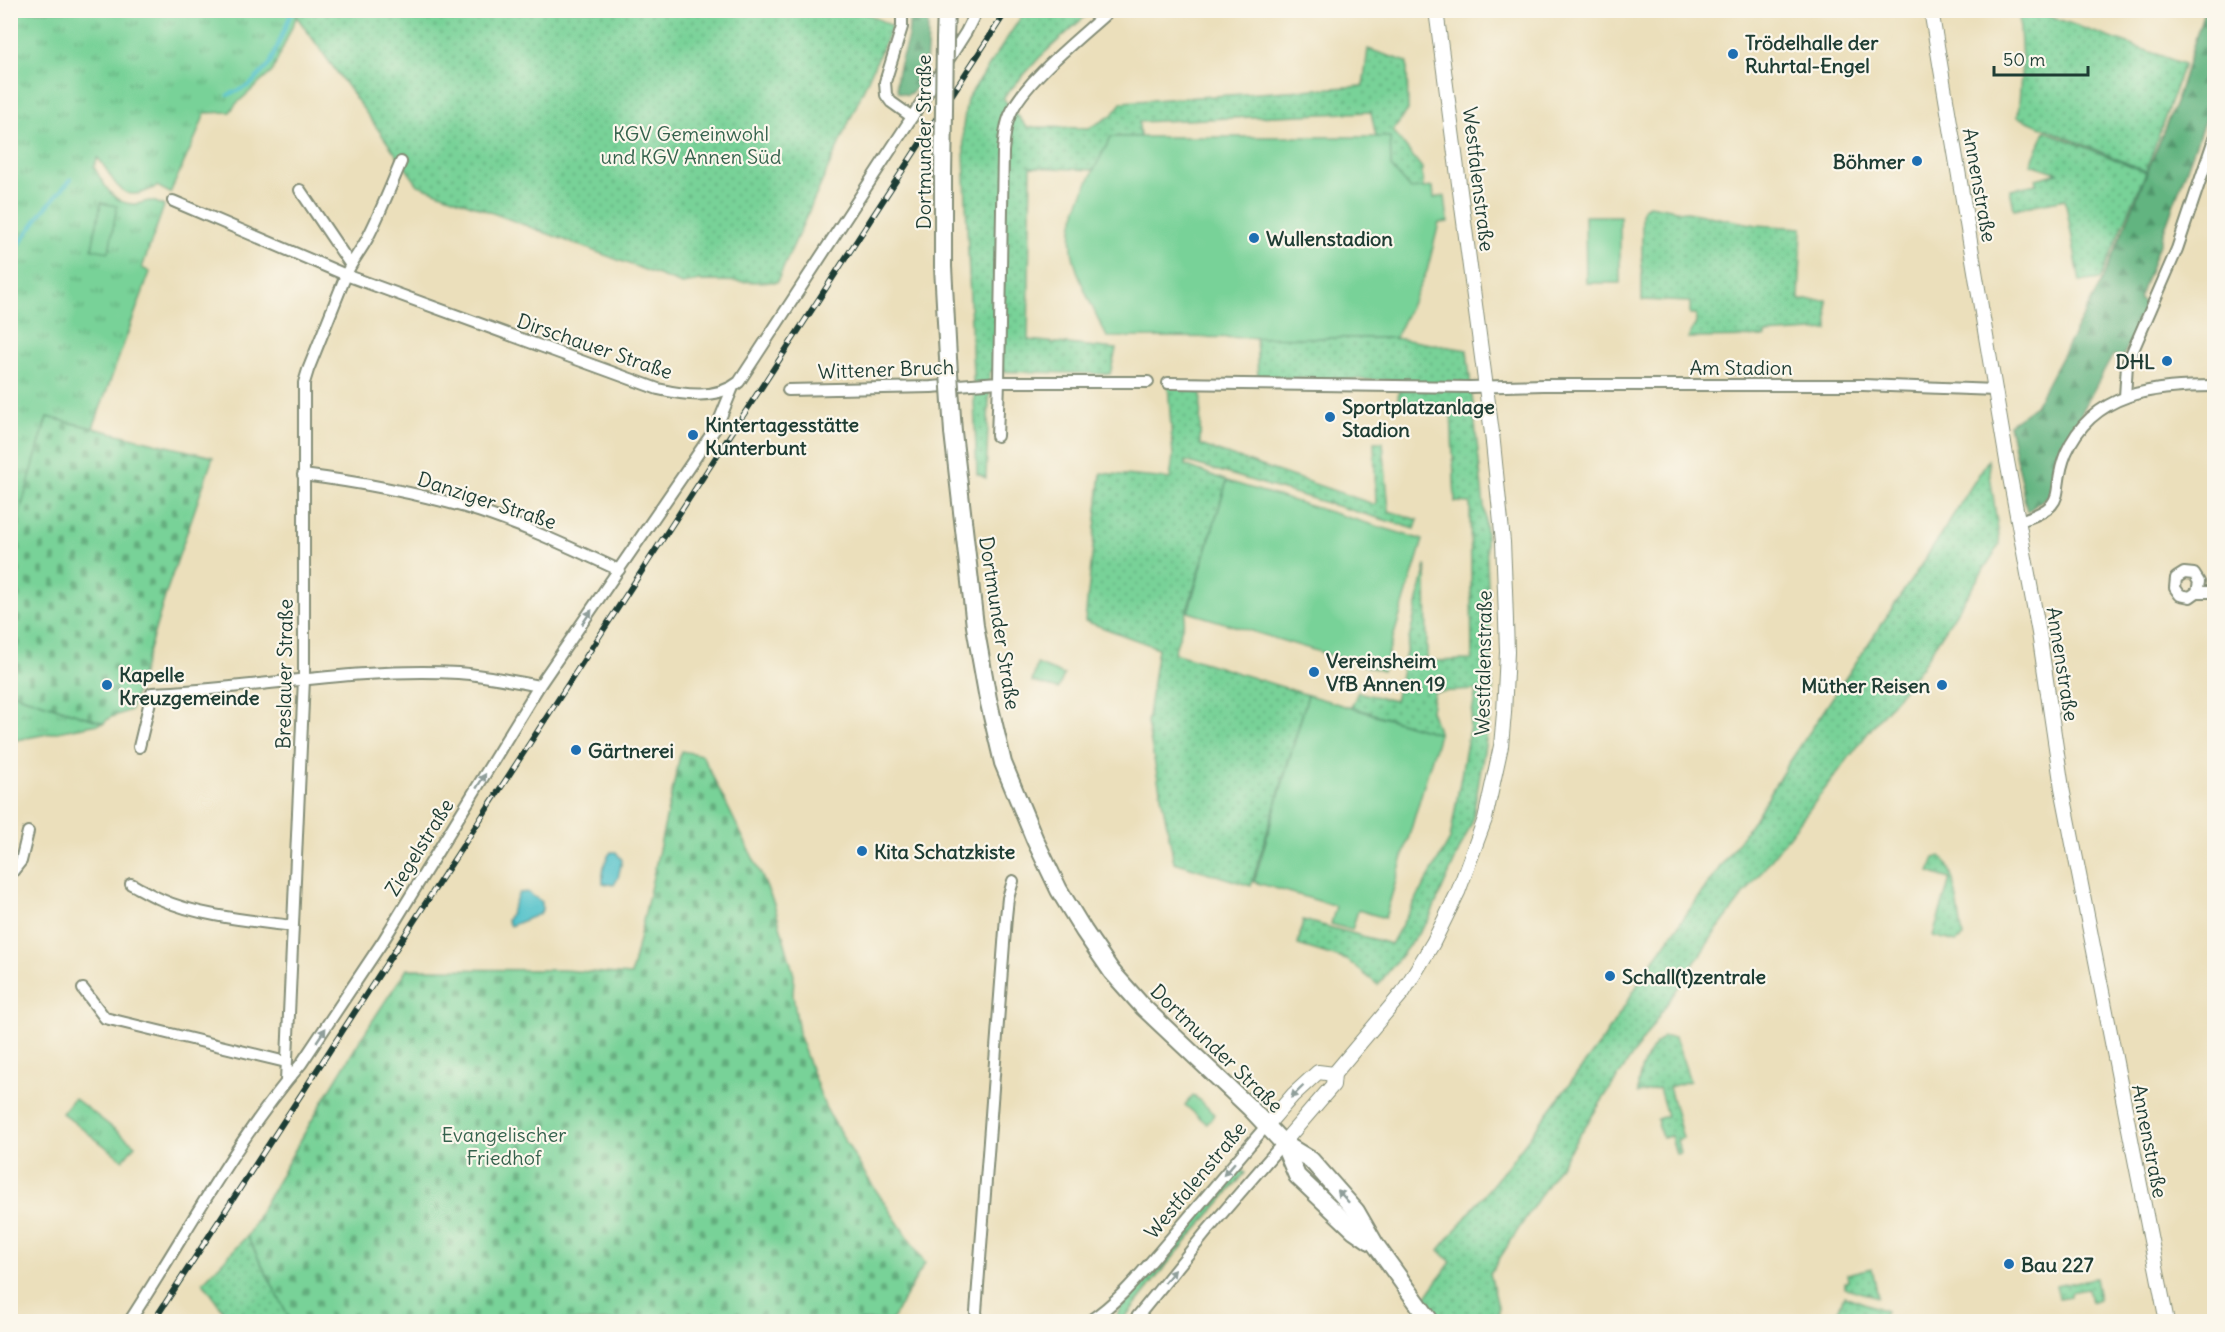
<svg xmlns="http://www.w3.org/2000/svg" width="2225" height="1332" font-family="Delius,sans-serif">
<defs>
<pattern id="grass-dots" width="8" height="8" patternUnits="userSpaceOnUse" patternTransform="scale(1.5)"><rect width="8" height="8" fill="#78d298"/><path d="M2 2h.1M6 6h.1" fill="none" stroke="#62ac7d" stroke-width="1.8" stroke-linecap="round"/></pattern>
<pattern id="forest-firs" width="22" height="20" patternUnits="userSpaceOnUse" patternTransform="scale(1.5)"><rect width="22" height="20" fill="#62b480"/><path d="M5 1l3.5 6h-7zM16 11l3.5 6h-7z" fill="#50946a"/></pattern>
<pattern id="cemetery-stones" width="16" height="16" patternUnits="userSpaceOnUse" patternTransform="scale(1.5)"><rect width="16" height="16" fill="#78d298"/><path d="M2 7V4a2 2 0 0 1 4 0v3zM10 15v-3a2 2 0 0 1 4 0v3z" fill="#62ac7d"/></pattern>
<pattern id="park-tufts" width="24" height="20" patternUnits="userSpaceOnUse" patternTransform="scale(1.5)"><rect width="24" height="20" fill="#78d298"/><path d="M3 7l-1-3M5 7V3M7 7l1-3M15 17l-1-3M17 17v-4M19 17l1-3" fill="none" stroke="#62ac7d"/></pattern>
</defs>
<rect width="100%" height="100%" fill="#fbf7ec"/>
<filter id="ink" filterUnits="userSpaceOnUse"><feTurbulence type="fractalNoise" baseFrequency=".0167" numOctaves="2"/><feDisplacementMap in="SourceGraphic" scale="12" xChannelSelector="R" yChannelSelector="G"/><feConvolveMatrix kernelMatrix="1 2 1 2 8 2 1 2 1" color-interpolation-filters="sRGB"/></filter>
<filter id="wash" filterUnits="userSpaceOnUse"><feTurbulence type="fractalNoise" baseFrequency=".008" numOctaves="4" result="noise"/><feDisplacementMap in="SourceGraphic" scale="24" xChannelSelector="R" yChannelSelector="G"/><feGaussianBlur stdDeviation="1.35" result="paint"/><feColorMatrix in="noise" values="0 0 0 0 0 0 0 0 0 0 0 0 0 0 0 0 0 1.4 0 .05"/><feComposite in="paint" operator="in"/></filter>
<g filter="url(#wash)">
<rect width="100%" height="100%" fill="#ebdfbb"/>
<g fill="url(#grass-dots)" stroke="#4c8866" stroke-width="1.5">
<polygon points="298,10 860,10 892,26 777,282 700,281 682,284 418,185 297,17"/>
<polygon points="1025,11 1091,11 1040,57 1003,98 1027,127 1089,128 1111,116 1122,102 1363,86 1368,49 1407,62 1408,110 1393,131 1422,168 1423,188 1410,189 1391,167 1390,138 1376,137 1371,112 1139,122 1140,137 1111,137 1094,170 1031,167 1028,340 1116,349 1110,374 990,371 986,478 977,474 963,127 967,99"/>
<polygon points="2019,11 2035,11 2184,64 2146,171 2018,117 2022,63"/>
<polygon points="2045,131 2146,172 2100,279 2080,282 2065,199 2014,209 2010,189 2037,184 2036,179 2058,173 2031,164"/>
<polygon points="1649,205 1757,225 1802,228 1799,300 1827,300 1828,330 1765,334 1765,337 1688,338 1696,323 1696,314 1690,314 1690,302 1642,300 1642,215 1644,208"/>
<polygon points="1256,337 1395,338 1467,350 1485,516 1493,698 1472,822 1428,921 1378,985 1347,960 1298,945 1303,920 1391,944 1450,839 1476,690 1434,692 1431,710 1439,734 1351,707 1358,692 1395,701 1426,565 1427,661 1472,660 1470,503 1455,502 1451,410 1398,405 1399,380 1258,378"/>
<polygon points="1168,383 1201,384 1200,445 1376,505 1374,442 1383,442 1389,511 1418,520 1415,529 1185,461 1185,465 1227,481 1174,653 1308,695 1251,886 1174,862 1147,723 1158,648 1085,621 1101,473 1170,479 1173,457"/>
<polygon points="1988,460 2000,544 1920,669 1874,725 1716,931 1603,1099 1490,1273 1498,1307 1498,1321 1442,1321 1425,1298 1451,1262 1439,1250 1510,1163 1604,1038 1651,964 1757,815 1783,772 1935,544"/>
<path d="M1940,856c16,11 19,62 23,81l-7,5 -23,-6 17,-57 -21,-7 6,-14z"/>
<path d="M1663,1037h12l15,44 -21,6 14,51 -6,2 3,13 -4,1 -5,-18 -9,2 -5,-19 10,-3 -8,-28 -21,5c-1,-20 9,-43 25,-56z"/>
<polygon points="1237,1166 1245,1173 1164,1268 1122,1321 1115,1322 1119,1310 1159,1260"/>
<polygon points="247,1236 291,1321 230,1321 203,1282"/>
<polygon points="1872,1268 1878,1297 1845,1288 1845,1282 1848,1281 1847,1274"/>
<polygon points="2095,1278 2099,1299 2091,1302 2088,1289 2070,1292 2070,1296 2059,1298 2056,1286"/>
<polygon points="1844,1296 1886,1311 1883,1317 1883,1321 1862,1321 1837,1313"/>
</g>
<g fill="url(#forest-firs)" stroke="#40785a" stroke-width="1.5">
<path d="M909,11h19c-1,24 4,73 -21,84l-9,-3c-5,-21 7,-37 10,-57 2,-8 1,-17 1,-24z"/>
<polygon points="2204,11 2214,11 2213,121 2205,119 2139,299 2147,304 2123,357 2113,355 2086,404 2057,463 2050,494 2027,512 2009,424 2035,406 2100,285 2124,229 2177,98"/>
</g>
<g fill="url(#cemetery-stones)" stroke="#4c8866" stroke-width="1.5">
<polygon points="47,417 213,457 167,590 131,710 109,718 104,723 11,693 10,544"/>
<path d="M681,751l21,4 58,117 14,32 20,71 -1,20 7,44 25,68 40,67 60,89 -34,58h-600l-44,-85c50,-91 101,-182 160,-267l156,1 68,5z"/>
</g>
<g fill="url(#park-tufts)" stroke="#4c8866" stroke-width="1.5">
<path d="M11,11h285v7l-24,54 -36,32 -6,8 -25,1 -8,21 -27,59 -13,-7c-38,22 -40,-5 -59,-28l-4,9c9,15 18,37 39,37 17,0 11,-8 31,2l-22,62 8,4 -57,156 -46,-11 -36,127z"/>
<polygon points="1037,664 1064,675 1058,689 1032,682"/>
<polygon points="11,693 104,723 11,741"/>
<polygon points="1193,1095 1215,1114 1207,1124 1185,1105"/>
<polygon points="74,1098 135,1145 123,1160 62,1113"/>
</g>
<g fill="#78d298" stroke="#4c8866" stroke-width="1.5">
<path d="M1111,137h279l1,30 19,22 23,-2 1,11 11,-2 3,26 -9,1 -12,48 -32,67 -288,-1c-12,-25 -26,-50 -33,-77 -12,-42 19,-86 37,-123z"/>
<polygon points="101,203 117,206 109,252 92,249"/>
<polygon points="1585,216 1620,216 1620,283 1586,283"/>
<polygon points="1227,481 1423,540 1383,671 1188,612"/>
<polygon points="1308,695 1439,734 1385,918 1358,910 1352,930 1331,924 1336,906 1254,882"/>
</g>
<g fill="#54c2ca" stroke="#3a807f" stroke-width="1.5">
<path d="M611,852h5l6,8 -4,18 -4,7 -11,-2c-1,-10 1,-23 8,-31z"/>
<path d="M527,892l15,10v8l-2,4 -30,12 -3,-6c6,-9 7,-18 12,-27z"/>
</g>
<g fill="none" stroke-linecap="round" stroke-linejoin="round">
<g stroke="#54c2ca" stroke-width="4">
<polyline points="228,95 250,85 270,64 290,16 297,10"/>
<polyline points="10,257 43,211 71,179"/>
</g>
</g>
</g>
<g filter="url(#ink)">
<g fill="none" stroke-linecap="round" stroke-linejoin="round">
<g stroke="#858e78" stroke-width="14">
<g id="minor">
<polyline points="902,10 902,27 885,82 886,95 891,102 912,117"/>
<path d="M401,162c-11,26 -21,52 -34,77 -7,13 -16,23 -21,36l312,114c26,6 59,11 81,-7l173,-265 54,-85 11,-22"/>
<polyline points="300,190 350,264"/>
<polyline points="173,201 346,275 308,370 304,383 304,679 286,1081"/>
<polyline points="1168,383 1469,387 1543,385 1863,385 1996,390"/>
<path d="M788,390l143,-3 68,-5 4,-230c1,-12 2,-26 7,-37 13,-33 72,-79 100,-105"/>
<polyline points="2125,397 2127,364 2177,249 2214,139"/>
<polyline points="997,436 999,382 1148,382"/>
<path d="M303,475c55,7 109,17 162,32 54,16 104,40 154,63"/>
<path d="M2019,521c54,-17 30,-27 47,-68 27,-62 90,-67 148,-67"/>
<polyline points="2197,592 2199,582 2194,574 2184,573 2176,578 2175,588 2180,595 2190,597 2197,592 2214,592"/>
<path d="M139,747l13,-54c102,-4 204,-26 306,-20 28,2 54,8 81,13"/>
<polyline points="10,875 21,861 28,832"/>
<path d="M131,884c10,5 19,11 29,15 37,17 93,22 132,27"/>
<polyline points="83,989 105,1018 286,1062"/>
<path d="M129,1322c56,-86 106,-181 172,-258l82,-123 156,-255 178,-260 16,-39"/>
<polyline points="978,1322 976,1312 1006,917 1008,898 1013,881"/>
<path d="M1088,1322c36,-24 56,-53 84,-85 32,-38 63,-75 95,-112"/>
<polyline points="1133,1322 1207,1231 1283,1143"/>
</g>
</g>
<g stroke="#858e78" stroke-width="16">
<g id="tertiary">
<polyline points="1931,10 2007,461 2039,633 2062,788 2167,1322"/>
<polyline points="1267,1125 1293,1095 1318,1072 1334,1074"/>
<polyline points="1283,1143 1333,1085 1334,1074 1403,992 1433,943 1458,892 1485,819 1501,746 1504,713 1507,652 1505,590 1503,542 1492,433 1436,10"/>
</g>
</g>
<g stroke="#858e78" stroke-width="20">
<g id="secondary">
<polyline points="945,40 946,10"/>
<polyline points="943,179 943,267 948,358"/>
<polyline points="953,432 975,626 988,699 1003,763 1035,840 1059,890 1084,931 1112,972 1144,1008 1250,1108 1283,1143 1311,1160 1356,1211 1375,1244 1431,1322"/>
<polyline points="1283,1143 1297,1176 1354,1230 1370,1241"/>
</g>
</g>
<use href="#minor" stroke="#fff" stroke-width="10"/>
<use href="#tertiary" stroke="#fff" stroke-width="14"/>
<use href="#secondary" stroke="#fff" stroke-width="16"/>
<g stroke="#1f3d34" stroke-width="6">
<polyline id="rail" points="153,1322 1007,10"/>
</g>
<use href="#rail" stroke="#fbf7ec" stroke-width="4" stroke-dasharray="11" stroke-linecap="butt"/>
<g stroke="#858e78" stroke-width="20" stroke-linecap="butt">
<g id="secondary-bridge">
<polyline points="943,179 945,40"/>
<polyline points="948,358 953,432"/>
</g>
</g>
<use href="#secondary-bridge" stroke="#fff" stroke-width="16"/>
</g>
<defs><path id="oneway-solid" d="M-6-.8H1V-3.2L6.5 0L1 3.2V.8H-6Z" transform="scale(1.5)"/></defs>
<g fill="#8f9e9a">
<use href="#oneway-solid" transform="translate(587 617) rotate(-56)"/>
<use href="#oneway-solid" transform="translate(481 781) rotate(-58)"/>
<use href="#oneway-solid" transform="translate(321 1035) rotate(-56)"/>
<use href="#oneway-solid" transform="translate(1297 1092) rotate(136)"/>
<use href="#oneway-solid" transform="translate(1229 1169) rotate(131)"/>
<use href="#oneway-solid" transform="translate(1343 1196) rotate(-132)"/>
<use href="#oneway-solid" transform="translate(1170 1276) rotate(-51)"/>
</g>
</g>
<g fill="#1f6fb2" stroke="#fbf7ec" stroke-width="2">
<circle cx="1733" cy="54" r="6"/>
<circle cx="1917" cy="161" r="6"/>
<circle cx="1254" cy="238" r="6"/>
<circle cx="2167" cy="361" r="6"/>
<circle cx="1330" cy="417" r="6"/>
<circle cx="693" cy="435" r="6"/>
<circle cx="1314" cy="672" r="6"/>
<circle cx="107" cy="685" r="6"/>
<circle cx="1942" cy="685" r="6"/>
<circle cx="576" cy="750" r="6"/>
<circle cx="862" cy="851" r="6"/>
<circle cx="1610" cy="976" r="6"/>
<circle cx="2009" cy="1264" r="6"/>
</g>
<g text-anchor="middle" dominant-baseline="central" stroke-width="4.5" stroke-linejoin="round" paint-order="stroke">
<g font-size="20" font-weight="bold" fill="#1f3d34" stroke="#fbf7ec" text-anchor="start">
<text x="1745" y="42">Trödelhalle der<tspan x="1745" dy="23">Ruhrtal-Engel</tspan></text>
<text x="1905" y="161" text-anchor="end">Böhmer</text>
<text x="1266" y="238">Wullenstadion</text>
<text x="2155" y="361" text-anchor="end">DHL</text>
<text x="1342" y="406">Sportplatzanlage<tspan x="1342" dy="23">Stadion</tspan></text>
<text x="705" y="424">Kintertagesstätte<tspan x="705" dy="23">Kunterbunt</tspan></text>
<text x="1326" y="660">Vereinsheim<tspan x="1326" dy="23">VfB Annen 19</tspan></text>
<text x="119" y="674">Kapelle<tspan x="119" dy="23">Kreuzgemeinde</tspan></text>
<text x="1930" y="685" text-anchor="end">Müther Reisen</text>
<text x="588" y="750">Gärtnerei</text>
<text x="874" y="851">Kita Schatzkiste</text>
<text x="1622" y="976">Schall(t)zentrale</text>
<text x="2021" y="1264">Bau 227</text>
</g>
<g font-size="20" fill="#35624d" stroke="#fbf7ec">
<text x="691" y="133">KGV Gemeinwohl<tspan x="691" dy="23">und KGV Annen Süd</tspan></text>
<text x="504" y="1134">Evangelischer<tspan x="504" dy="23">Friedhof</tspan></text>
</g>
<g font-size="20" fill="#1f3d34" stroke="#fbf7ec">
<text transform="translate(923 142) rotate(-90)">Dortmunder Straße</text>
<text transform="translate(1479 179) rotate(83)">Westfalenstraße</text>
<text transform="translate(1980 185) rotate(80)">Annenstraße</text>
<text transform="translate(595 346) rotate(19)">Dirschauer Straße</text>
<text x="1741" y="367">Am Stadion</text>
<text transform="translate(886 369) rotate(-2)">Wittener Bruch</text>
<text transform="translate(487 500) rotate(18)">Danziger Straße</text>
<text transform="translate(1000 623) rotate(81)">Dortmunder Straße</text>
<text transform="translate(1483 663) rotate(-89)">Westfalenstraße</text>
<text transform="translate(2063 664) rotate(81)">Annenstraße</text>
<text transform="translate(284 674) rotate(-89)">Breslauer Straße</text>
<text transform="translate(419 847) rotate(-58)">Ziegelstraße</text>
<text transform="translate(1217 1048) rotate(44)">Dortmunder Straße</text>
<text transform="translate(2150 1141) rotate(79)">Annenstraße</text>
<text transform="translate(1195 1180) rotate(-50)">Westfalenstraße</text>
</g>
</g>
<rect width="2225" height="1332" fill="none" stroke="#fbf7ec" stroke-width="36"/>
<path d="M1994 66v9h94v-9" fill="none" stroke="#1f3d34" stroke-width="3"/>
<text x="2003" y="66" font-size="18" fill="#1f3d34" stroke="#fbf7ec" stroke-width="4.5" paint-order="stroke">50 m</text>
</svg>
